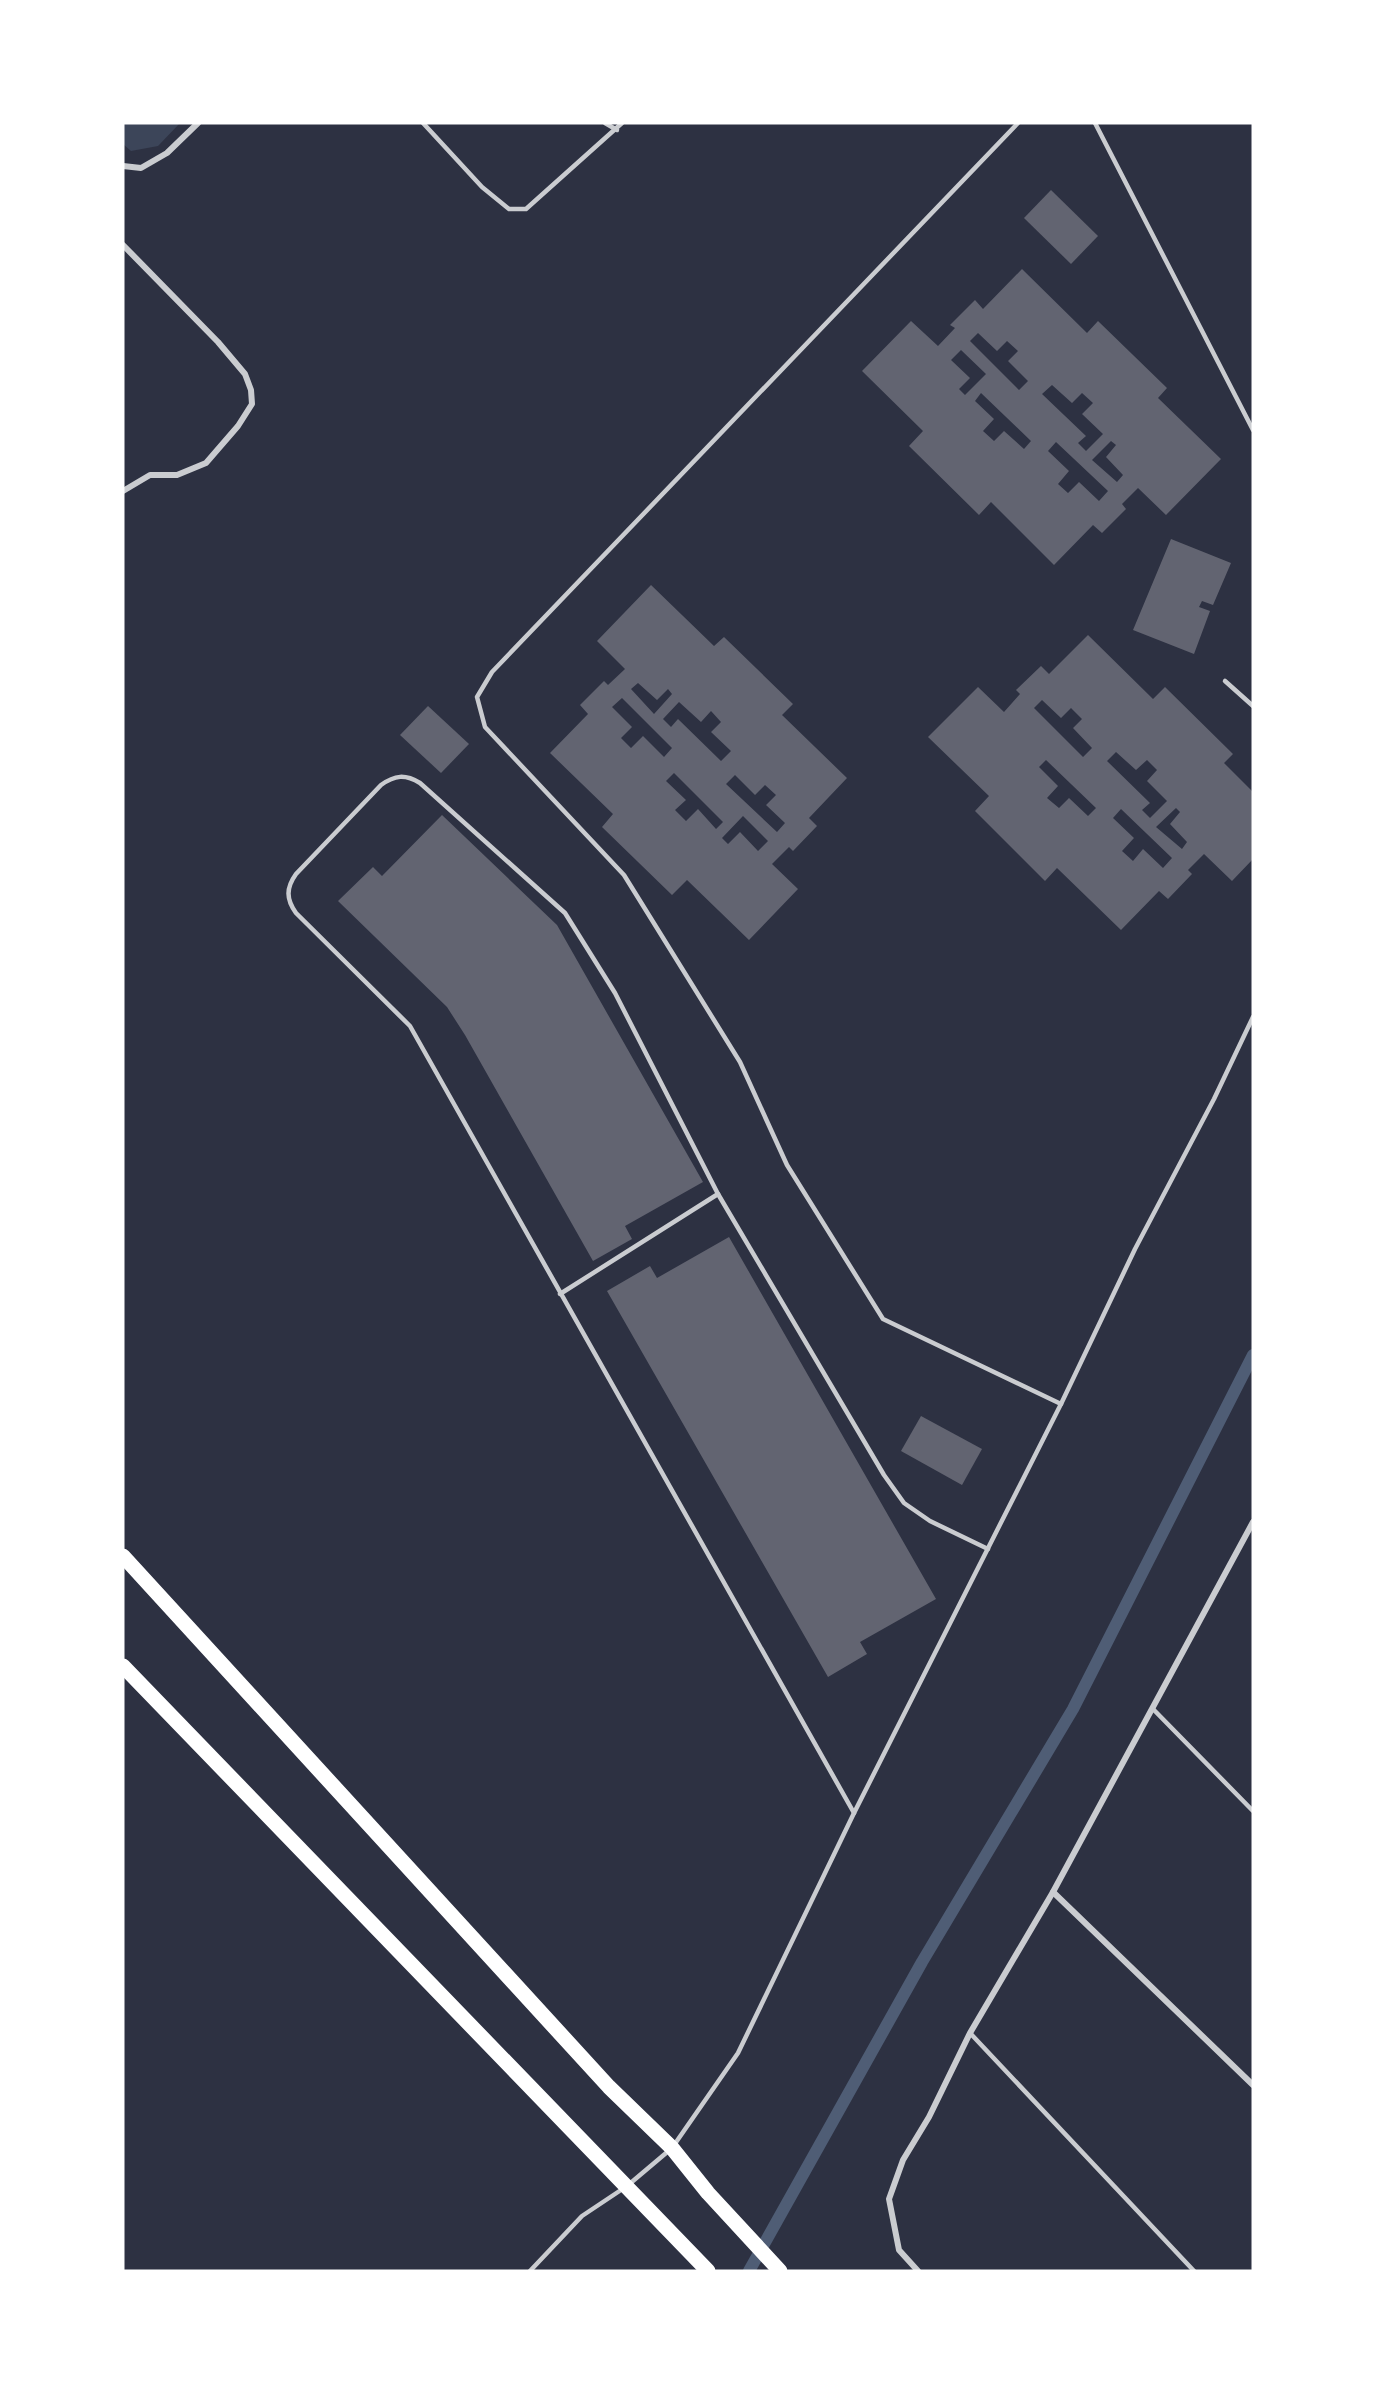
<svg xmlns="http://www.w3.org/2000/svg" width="1376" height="2394" font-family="Karla,sans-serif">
<rect width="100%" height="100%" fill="#2d3142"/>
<polygon fill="#3c4559" points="123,123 180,123 158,146 131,151 123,144"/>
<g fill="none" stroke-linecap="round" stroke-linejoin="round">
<polyline stroke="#4f5d75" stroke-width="12" points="749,2271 922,1962 1073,1709 1253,1355"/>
</g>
<g fill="#626471" fill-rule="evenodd">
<polygon points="1051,190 1098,236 1071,264 1024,218"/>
<path d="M1022,269l65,64 11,-12 69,67 -9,10 63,61 -55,56 -28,-27 -16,16 4,5 -24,24 -9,-8 -39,40 -63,-63 -12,13 -70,-69 14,-15 -61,-60 49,-50 27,25 17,-18 -5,-3 25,-25 8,9zM978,333l19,18 10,-10 11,10 -10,10 20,20 -9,9 -49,-49zM961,350l25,24 -21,21 -6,-6 11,-11 -19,-18zM1052,385l20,18 10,-10 11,10 -11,11 21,20 -17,17 -8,-8 8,-7 -44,-42zM981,393l50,48 -7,8 -20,-18 -10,10 -11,-10 11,-12 -19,-18zM1111,441l5,4 -10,12 17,18 -6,7 -25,-22zM1056,442l52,49 -9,10 -20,-19 -11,11 -10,-9 11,-13 -21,-20z"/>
<polygon points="1171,539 1231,563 1213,605 1202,601 1199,607 1210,611 1194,654 1133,630"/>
<path d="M651,585l63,61 10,-9 69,67 -11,11 65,63 -38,40 8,8 -24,25 -4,-4 -17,17 26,25 -49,51 -62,-60 -15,15 -70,-68 11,-13 -63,-61 38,-39 -8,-9 24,-24 4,4 17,-16 -28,-28zM638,683l19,17 11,-11 4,5 -18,20 -23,-25zM622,698l50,50 -8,9 -21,-21 -12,12 -10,-10 11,-11 -20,-20zM679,702l22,20 10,-11 10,11 -10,10 20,19 -10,10 -43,-42 -7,8 -8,-8zM674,773l49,49 -7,7 -18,-20 -12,12 -11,-11 11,-10 -20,-19zM735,775l20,20 10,-10 11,10 -10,10 19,18 -8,9 -51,-48zM743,816l25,25 -10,10 -18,-19 -12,12 -6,-6z"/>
<path d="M1088,635l65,64 12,-12 68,67 -9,9 29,29v67l-21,22 -28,-27 -16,16 4,4 -24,25 -9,-8 -38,39 -64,-62 -12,13 -70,-70 14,-15 -61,-59 50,-50 26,25 16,-18 -4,-4 25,-24 8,8zM1042,700l19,18 10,-10 11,11 -9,9 19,20 -9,9 -49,-49zM1116,752l20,18 11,-10 10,10 -10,11 20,20 -17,17 -8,-8 8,-7 -43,-42zM1046,760l50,48 -8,8 -19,-18 -10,10 -12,-10 11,-12 -19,-19zM1176,808l4,4 -10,12 17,18 -5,7 -26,-22zM1121,809l51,49 -9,10 -20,-19 -10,12 -11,-10 12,-13 -21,-20z"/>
<polygon points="428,706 469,744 441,773 400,735"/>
<polygon points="442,815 557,925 703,1182 625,1226 632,1239 593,1261 465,1035 447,1007 338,901 373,867 382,876"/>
<polygon points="729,1237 936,1599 860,1642 867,1654 828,1677 607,1291 650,1266 657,1278"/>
<polygon points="921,1416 982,1449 962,1485 901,1451"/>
</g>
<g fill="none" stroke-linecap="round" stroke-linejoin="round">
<g stroke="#caccd0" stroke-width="4.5">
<polyline points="423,123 482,187 509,209 526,209 622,123"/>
<polyline points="605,123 617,130"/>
<polyline points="1018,123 492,672 477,697 485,727 624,875 740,1062 787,1165 883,1319 1061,1404"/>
<polyline points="1095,123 1253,430"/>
<polyline points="1225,681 1253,706"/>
<polyline points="560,1294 718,1194"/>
<polyline points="1153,1709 1253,1811"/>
<path d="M854,1813l-444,-787 -114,-113c-10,-14 -10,-25 0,-39l85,-89c14,-10 24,-11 39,-2l145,130 50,80 103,201 166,281 20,28 26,18 58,28"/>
<polyline points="970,2033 1194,2271"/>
<polyline points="530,2271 582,2216 627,2186 672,2148 738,2053 854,1813 1061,1404 1135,1249 1214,1099 1253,1017"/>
</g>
<g stroke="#caccd0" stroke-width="6">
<polyline points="123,166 141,168 167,153 198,123"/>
<polyline points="123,245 218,342 245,374 251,390 252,404 238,426 206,463 177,475 150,475 123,491"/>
<polyline points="1053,1892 1253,2085"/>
<polyline points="918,2271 899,2250 889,2199 903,2160 929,2117 970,2033 1053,1892 1253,1522"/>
</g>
<g stroke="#fff" stroke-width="15">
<polyline points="123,1556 609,2087 672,2148 708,2193 780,2271"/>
<polyline points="123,1666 708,2271"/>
</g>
</g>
<rect width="1376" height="2394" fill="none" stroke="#ffffff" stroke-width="249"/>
</svg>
